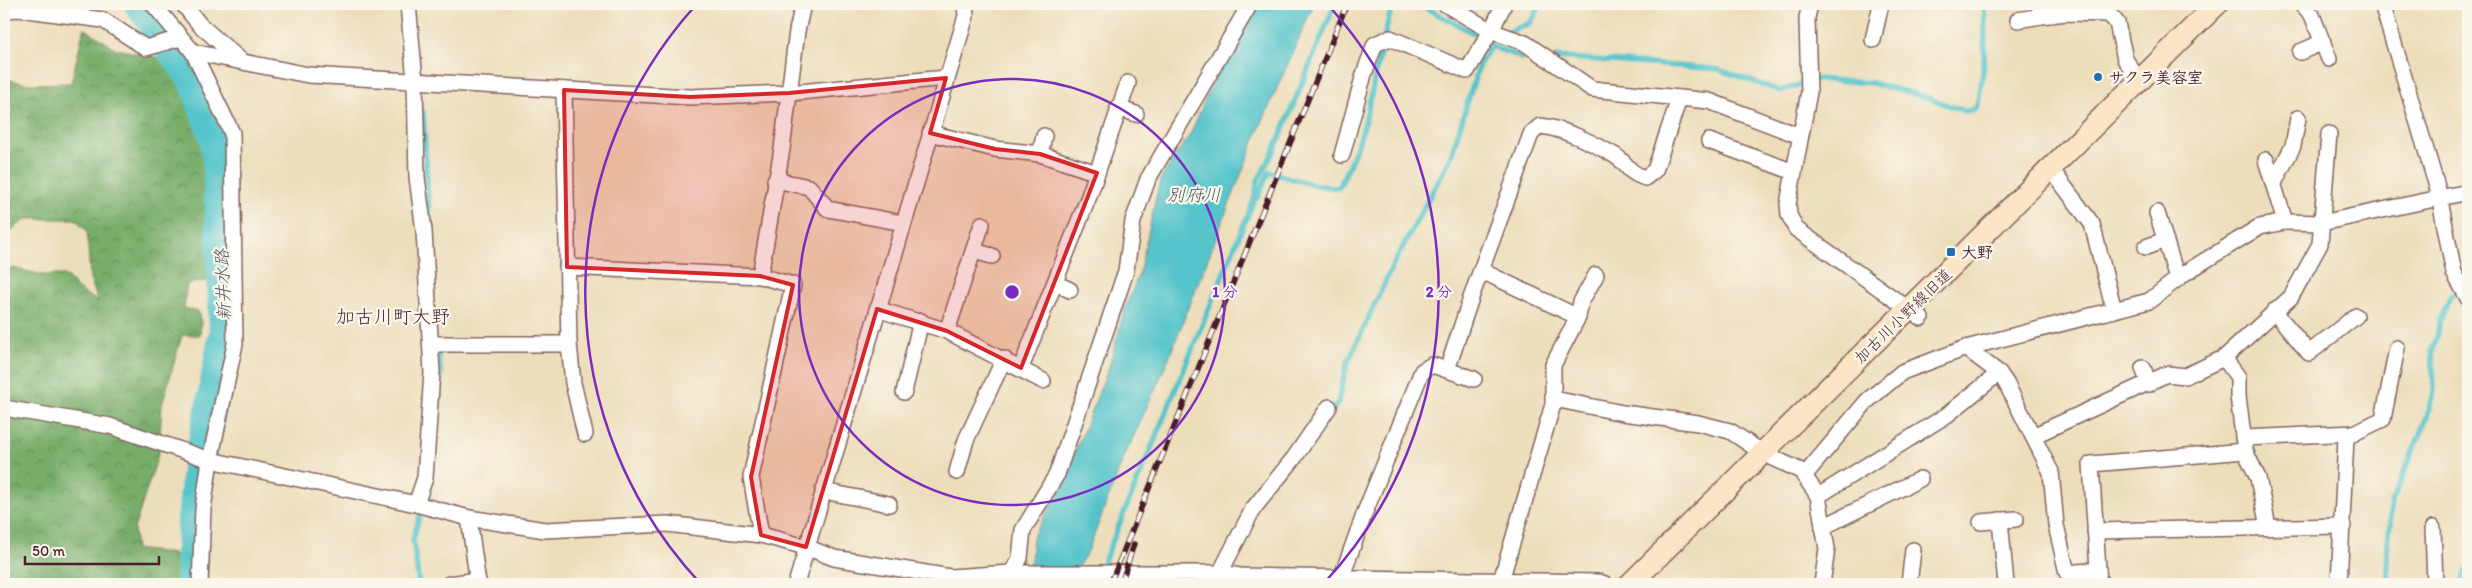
<svg xmlns="http://www.w3.org/2000/svg" width="2472" height="588" font-family="Itim,'Klee One',sans-serif">
<defs>
<pattern id="forest-crowns" width="20" height="18" patternUnits="userSpaceOnUse" patternTransform="scale(1.25)"><rect width="20" height="18" fill="#78ad6a"/><path d="M2 6a3 3 0 1 1 6 0M12 15a3 3 0 1 1 6 0" fill="none" stroke="#648c57"/></pattern>
</defs>
<rect width="100%" height="100%" fill="#fbf7ec"/>
<filter id="ink" filterUnits="userSpaceOnUse"><feTurbulence type="fractalNoise" baseFrequency=".02" numOctaves="2"/><feDisplacementMap in="SourceGraphic" scale="10" xChannelSelector="R" yChannelSelector="G"/><feConvolveMatrix kernelMatrix="1 2 1 2 8 2 1 2 1" color-interpolation-filters="sRGB"/></filter>
<filter id="wash" filterUnits="userSpaceOnUse"><feTurbulence type="fractalNoise" baseFrequency=".0096" numOctaves="4" result="noise"/><feDisplacementMap in="SourceGraphic" scale="20" xChannelSelector="R" yChannelSelector="G"/><feGaussianBlur stdDeviation="1.12" result="paint"/><feColorMatrix in="noise" values="0 0 0 0 0 0 0 0 0 0 0 0 0 0 0 0 0 1.4 0 .05"/><feComposite in="paint" operator="in"/></filter>
<g filter="url(#wash)">
<rect width="100%" height="100%" fill="#eddebb"/>
<polygon fill="url(#forest-crowns)" stroke="#61664a" points="84,28 116,49 179,62 199,94 219,140 225,266 212,280 187,284 184,308 198,311 201,322 200,335 182,335 162,405 159,452 134,529 136,549 175,554 183,577 182,584 4,584 4,271 12,268 44,275 65,275 78,289 98,302 90,279 87,231 75,219 26,219 4,236 4,79 30,84 71,83"/>
<polygon fill="#57c5cb" stroke="#50727b" points="1245,4 1314,4 1257,134 1166,365 1122,462 1088,551 1067,584 1021,584 1031,560 1033,536 1058,494 1109,367 1124,311 1139,274 1160,180 1191,133"/>
<g fill="none" stroke-linecap="round" stroke-linejoin="round">
<g stroke="#57c5cb" stroke-width="5.5">
<polyline points="1418,4 1485,39"/>
<polyline points="1506,33 1530,23 1541,4"/>
<polyline points="1490,43 1491,46 1521,58"/>
<path d="M1556,57l161,12 63,22 37,-12 54,4 52,13 42,15 11,-2c9,-33 10,-72 8,-105"/>
<polyline points="423,112 429,215"/>
<path d="M1254,200l4,-4 11,-24 42,12 27,4 2,-2c7,-18 17,-36 22,-54 12,-43 18,-86 31,-128"/>
<polyline points="432,249 434,272"/>
<polyline points="2465,263 2468,257"/>
<polyline points="437,409 441,372 438,354"/>
<polyline points="1332,411 1338,402 1347,364 1392,267 1450,159 1479,65 1491,46"/>
<polyline points="1103,564 1254,200 1258,180 1275,149 1335,4"/>
<polyline points="419,584 413,539 420,515"/>
<polyline points="1217,584 1218,583"/>
<polyline points="2389,584 2387,553 2392,502 2427,417 2434,388 2432,351 2441,318 2451,295"/>
<polyline points="2461,584 2468,569"/>
</g>
<polyline stroke="#57c5cb" stroke-width="32" points="140,4 195,81 215,137 219,171 225,331 211,409 198,467 193,521 191,584"/>
</g>
</g>
<g filter="url(#ink)">
<g fill="none" stroke-linecap="round" stroke-linejoin="round">
<g stroke="#83625d" stroke-width="18">
<g id="street">
<polyline points="153,4 193,52 232,133 235,344 210,460 203,509 200,584"/>
<polyline points="183,4 200,25 239,59"/>
<polyline points="408,4 415,81 417,177 424,231 432,372 425,478 416,504"/>
<polyline points="1445,4 1491,31 1525,43 1592,89 1709,101 1800,136"/>
<polyline points="1810,4 1807,18 1809,92 1788,204 1789,215 1796,229 1921,318"/>
<polyline points="2039,4 2041,16 2066,13 2109,14 2117,23 2125,59 2139,81"/>
<polyline points="2302,4 2312,15 2329,59"/>
<polyline points="2382,4 2438,190 2454,273 2468,298"/>
<polyline points="4,10 20,9 103,20 146,48 180,38"/>
<polyline points="2018,20 2041,16"/>
<polyline points="1873,40 1881,4"/>
<polyline points="193,52 308,75 690,97 789,93 946,78"/>
<polyline points="2300,52 2323,42"/>
<polyline points="564,90 569,344 573,383 585,434"/>
<polyline points="1118,108 1136,114"/>
<polyline points="930,133 995,149 1040,154 1097,173"/>
<polyline points="1709,141 1794,172"/>
<polyline points="1040,154 1044,136"/>
<polyline points="1342,155 1364,74 1375,44 1390,38 1467,71 1491,31 1504,4"/>
<polyline points="2266,160 2285,222 2321,223 2468,192"/>
<polyline points="2051,169 2092,224 2114,310"/>
<polyline points="775,180 809,187 828,209 903,223"/>
<polyline points="2274,183 2293,146 2298,118"/>
<polyline points="2157,213 2177,278"/>
<polyline points="2146,247 2165,240"/>
<polyline points="974,251 992,256"/>
<polyline points="567,267 760,276 793,285 751,477 761,535"/>
<polyline points="1482,271 1578,317"/>
<polyline points="760,276 782,149 797,31 803,4"/>
<polyline points="1055,283 1070,290"/>
<polyline points="877,309 947,331 1043,381"/>
<polyline points="2274,311 2309,353 2356,316"/>
<polyline points="947,331 982,224"/>
<polyline points="431,344 569,344"/>
<polyline points="1021,368 1089,196 1128,83"/>
<polyline points="2143,368 2149,384"/>
<path d="M1447,370l26,-78 58,-158 9,-8c22,2 54,17 74,29 14,8 12,17 31,23l10,-8 24,-71"/>
<polyline points="1999,373 2006,383 2051,472 2056,525 2067,573 2098,570"/>
<polyline points="904,392 921,321"/>
<polyline points="1553,405 1553,365 1578,317 1581,302 1596,275"/>
<polyline points="4,408 110,426 210,460 416,504 469,518 545,530 667,524 761,535 806,547 834,558 950,577 1011,573 1220,573 1240,576 1599,582 1605,584"/>
<polyline points="2033,436 2167,374 2185,376 2224,358 2291,297 2320,244 2329,134"/>
<polyline points="2243,438 2355,433"/>
<polyline points="2245,451 2258,478 2268,527"/>
<polyline points="957,472 966,440 1004,359"/>
<polyline points="1804,476 1867,401 1902,372 1966,348 2149,301 2185,273 2259,227 2285,222"/>
<polyline points="823,491 889,504"/>
<polyline points="1818,496 1947,415 1999,373 1966,348"/>
<polyline points="469,518 478,584"/>
<polyline points="2000,520 2006,584"/>
<polyline points="1981,522 2016,519"/>
<polyline points="1823,527 1920,479"/>
<polyline points="2433,528 2435,584"/>
<polyline points="2095,531 2343,526"/>
<polyline points="1220,573 1253,509 1294,458 1329,407"/>
<polyline points="1342,576 1365,512 1422,371 1432,365 1474,379"/>
<polyline points="449,584 478,580"/>
<polyline points="796,584 966,16 965,4"/>
<polyline points="1006,584 1020,558 1023,530 1057,474 1126,271 1133,221 1148,179 1250,4"/>
<polyline points="1500,584 1551,411 1553,405 1559,400 1623,413 1698,423 1730,431 1763,453 1801,471 1818,496 1827,549 1822,584"/>
<polyline points="1909,584 1913,550"/>
<polyline points="2099,584 2091,464 2245,451 2238,396 2238,377 2224,358"/>
<polyline points="2339,584 2346,437 2383,419 2397,348"/>
</g>
</g>
<g stroke="#83625d" stroke-width="24">
<polyline id="secondary" points="1630,584 2217,4"/>
</g>
<use href="#street" stroke="#fff" stroke-width="15"/>
<use href="#secondary" stroke="#fce5c4" stroke-width="21"/>
<g stroke="#4a1f2b" stroke-width="5.5">
<g id="rail">
<polyline points="1110,584 1347,4"/>
<polyline points="1121,584 1134,544"/>
</g>
</g>
<use href="#rail" stroke="#fbf7ec" stroke-width="4" stroke-dasharray="11" stroke-linecap="butt"/>
</g>
</g>
<path fill="#d62828" fill-opacity="0.2" stroke="#d62828" stroke-width="4" stroke-linejoin="round" d="M946,78l-16,55 65,16 45,5 57,19 -76,195 -74,-37 -70,-22 -71,238 -45,-12 -10,-58 42,-192 -33,-9 -193,-9 -3,-177 126,7 99,-4z"/>
<g fill="none" stroke="#7b2cbf" stroke-width="2.5">
<circle cx="1012" cy="292" r="213"/>
<path d="M700 583A427 427 0 0 1 695 6M1329 6A427 427 0 0 1 1324 583"/>
</g>
<g fill="#1f6fb2" stroke="#fbf7ec" stroke-width="2">
<circle cx="2098" cy="77" r="5"/>
<rect x="1946" y="247" width="10" height="10" rx="2.5"/>
</g>
<g text-anchor="middle" dominant-baseline="central" stroke-width="4.5" stroke-linejoin="round" paint-order="stroke">
<g font-size="16" font-weight="bold" fill="#4a1f2b" stroke="#fbf7ec" text-anchor="start">
<text x="2108" y="77">サクラ美容室</text>
<text x="1961" y="252">大野</text>
</g>
<g font-size="16" fill="#4a1f2b" stroke="#fbf7ec">
<text transform="translate(1903 316) rotate(-44)">加古川小野線旧道</text>
</g>
<g font-size="18" font-style="italic" fill="#4f5963" stroke="#fbf7ec">
<text x="1194" y="195">別府川</text>
<text transform="translate(223 285) rotate(-92)">新井水路</text>
</g>
<g font-size="19" fill="#4a1f2b" stroke="#fbf7ec">
<text x="393" y="316">加古川町大野</text>
</g>
</g>
<circle cx="1012" cy="292" r="8" fill="#7b2cbf" stroke="#fbf7ec" stroke-width="2.5"/>
<g font-size="15" text-anchor="middle" font-weight="bold" fill="#7b2cbf" stroke="#fbf7ec" stroke-width="4.5" stroke-linejoin="round" paint-order="stroke">
<text x="1225" y="297">1 分</text>
<text x="1439" y="297">2 分</text>
</g>
<rect width="2472" height="588" fill="none" stroke="#fbf7ec" stroke-width="20"/>
<path d="M25 556v8h134v-8" fill="none" stroke="#4a1f2b" stroke-width="2.5"/>
<text x="32" y="556" font-size="15" fill="#4a1f2b" stroke="#fbf7ec" stroke-width="4" paint-order="stroke">50 m</text>
</svg>
